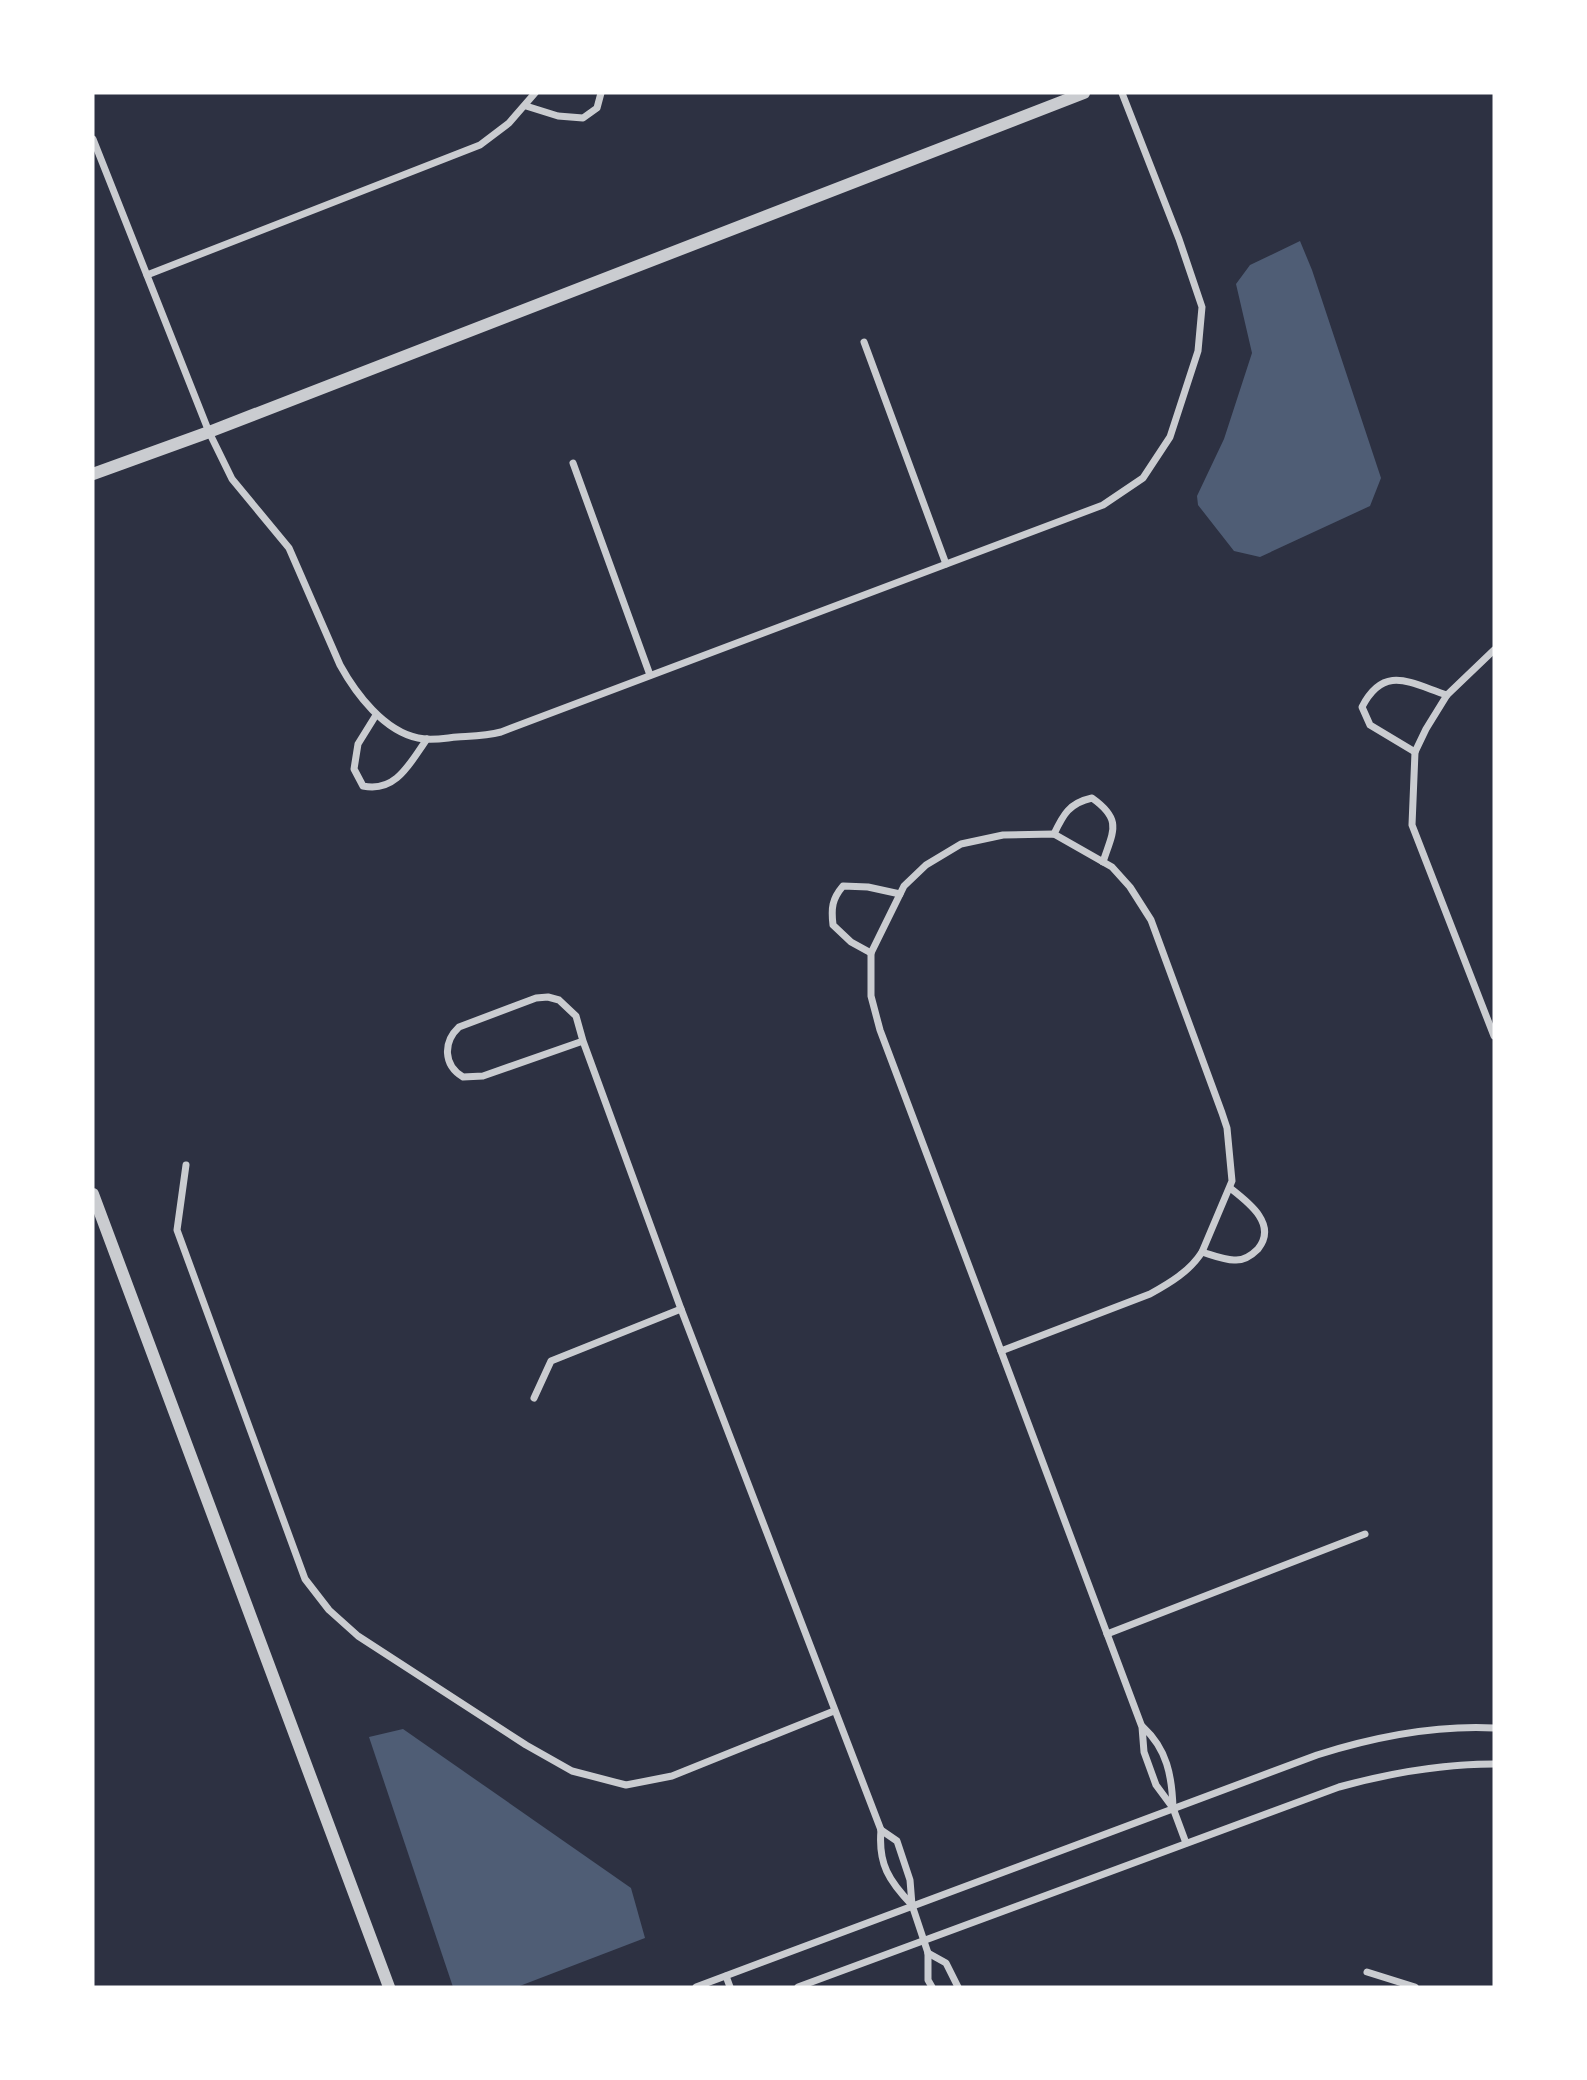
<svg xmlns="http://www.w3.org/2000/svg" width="1587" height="2080" font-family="'Golos Text',sans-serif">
<rect width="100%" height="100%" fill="#2d3142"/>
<g fill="#4f5d75">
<polygon points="1300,241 1312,270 1381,478 1370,506 1260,557 1234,551 1198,505 1197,496 1224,439 1252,353 1236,284 1250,265"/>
<polygon points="403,1729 631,1888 645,1938 517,1987 453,1987 369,1737"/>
</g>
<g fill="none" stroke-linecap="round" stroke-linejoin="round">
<g stroke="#caccd0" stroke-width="7">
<polyline points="526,106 558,116 583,118 597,108 601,93"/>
<path d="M93,139l116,293 23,47 57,69 51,117c16,29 44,66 78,73 13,3 27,0 39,-1 15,-1 29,-1 44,-5l602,-227 40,-27 27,-41 28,-86 4,-44 -23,-68 -57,-146"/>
<polyline points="147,275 480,145 509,123 535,93"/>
<polyline points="864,342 946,564"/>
<polyline points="573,463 650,675"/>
<polyline points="1494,650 1447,695 1426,729 1415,752 1412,825 1494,1036"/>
<path d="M376,715l-18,29 -4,25 9,17c33,7 47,-23 64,-47"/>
<path d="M1415,752l-45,-27 -8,-18c22,-43 48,-24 85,-12"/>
<path d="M1054,834l58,33 18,20 21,33 71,193 5,15 5,53 -30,71c-12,19 -32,31 -52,42l-149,57 -121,-321 -9,-34v-43l33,-67 22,-21 35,-21 42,-9z"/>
<path d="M1054,834c9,-19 15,-31 38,-36 31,22 21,33 11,64"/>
<path d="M871,953l-20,-11 -18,-17c-2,-17 -1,-26 10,-39l25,1 32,7"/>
<path d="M583,1041l-7,-25 -17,-16 -11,-3 -12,1 -77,29c-16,15 -16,38 4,50l20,-1 100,-35 98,268 200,521c-3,34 8,51 31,75"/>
<polyline points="186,1165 177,1230 305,1579 329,1610 358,1636 526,1745 572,1771 626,1785 672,1776 834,1711"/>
<path d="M1202,1252c10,3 22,8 32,8 10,1 18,-5 24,-11 20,-25 -10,-47 -28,-61"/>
<polyline points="1001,1351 1142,1727 1144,1752 1156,1785 1173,1808 1186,1843"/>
<polyline points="534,1398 551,1361 681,1309"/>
<polyline points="1107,1634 1365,1534"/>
<path d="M1143,1727c24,22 29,49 30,81"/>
<polyline points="881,1830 897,1841 910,1880 912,1905 928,1953 928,1980 932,1987"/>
<polyline points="928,1953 946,1963 958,1987"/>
<polyline points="1367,1972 1415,1987"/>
<polyline points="726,1976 730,1987"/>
<path d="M696,1987l621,-232c57,-18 117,-30 177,-27"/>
<path d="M798,1987l541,-200c51,-14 102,-23 155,-23"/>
</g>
<g stroke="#caccd0" stroke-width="12">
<polyline points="93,474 209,432 1084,93"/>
<polyline points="93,1194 389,1987"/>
</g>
</g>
<rect width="1587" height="2080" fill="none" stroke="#ffffff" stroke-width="189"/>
</svg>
